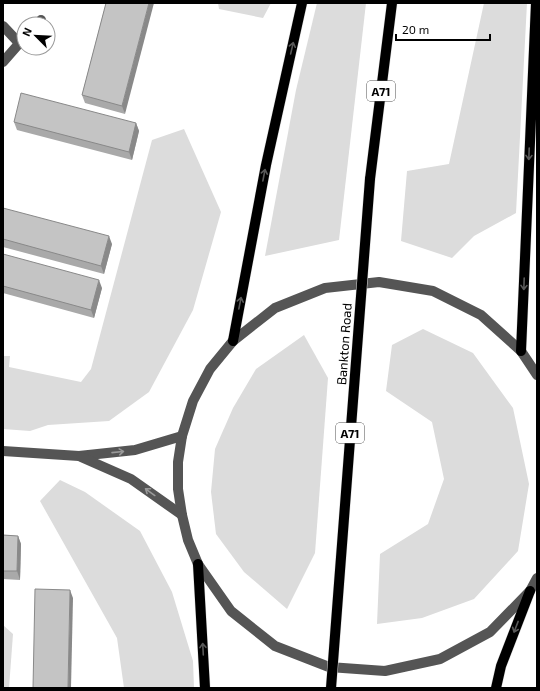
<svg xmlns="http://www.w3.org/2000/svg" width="540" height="691" font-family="'Exo 2',sans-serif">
<rect width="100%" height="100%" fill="#fff"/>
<g fill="#dcdcdc">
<polygon points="218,3 271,3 263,18 219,9"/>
<polygon points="317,3 366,3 339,240 265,256 296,90"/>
<polygon points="484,3 527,3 516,213 474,236 452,258 401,241 407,171 449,164"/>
<polygon points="184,129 221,212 193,310 149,392 109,421 48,425 30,431 3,429 3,356 10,356 9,367 81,382 91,369 152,140"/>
<polygon points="423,329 473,353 513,408 529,484 518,551 474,599 422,618 377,624 380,554 428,524 444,479 432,422 386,391 392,345"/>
<polygon points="304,335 328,378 315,553 287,609 244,572 216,534 211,492 215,449 233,408 256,369"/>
<polygon points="60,480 85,492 140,531 172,592 193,661 194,688 124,688 117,638 40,501"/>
<polygon points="3,625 13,634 9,688 3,688"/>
</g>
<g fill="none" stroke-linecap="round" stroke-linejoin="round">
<g stroke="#dbdbdb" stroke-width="11">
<g id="major">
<polyline points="370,179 392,3"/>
<polyline points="233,341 266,165 302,3"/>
<polyline points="521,351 536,3"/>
<polyline points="198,564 205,688"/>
<polyline points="496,688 501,666 530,591"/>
</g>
</g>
<g stroke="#555" stroke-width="10">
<polyline points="37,24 41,20"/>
<polyline points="3,26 19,43"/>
<polyline points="3,62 24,38"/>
<polyline points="537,375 521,351 481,315 433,291 379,282 325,288 275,308 233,341 210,369 193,401 182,436 178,462 178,489 182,515 188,540 198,564 231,611 275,646 329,667 385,671 440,659 490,632 530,591 537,578"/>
<polyline points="3,451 79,456 135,450 182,436"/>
<polyline points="81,457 131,479 182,515"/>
</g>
<use href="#major" stroke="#000" stroke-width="10"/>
<g stroke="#dbdbdb" stroke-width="11" stroke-linecap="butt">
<polyline id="major-bridge" points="331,688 370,179"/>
</g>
<use href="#major-bridge" stroke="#000" stroke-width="10"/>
</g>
<g fill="#a9a9a9">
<polygon points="106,3 125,114 85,103 82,95"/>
<polygon points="14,122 136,123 139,131 132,160 17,130"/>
<polygon points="3,208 112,244 104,274 3,247"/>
<polygon points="3,254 102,288 94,318 3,293"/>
<polygon points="3,535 18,536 21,544 20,580 3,579"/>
</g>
<g fill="#898989">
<polygon points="149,3 154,3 125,114 122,106"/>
<polygon points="136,123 139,131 132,160 129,152"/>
<polygon points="109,236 112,244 104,274 101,266"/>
<polygon points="99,280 102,288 94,318 91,310"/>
<polygon points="18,536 21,544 20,580 17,571"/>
<polygon points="70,590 73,598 71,688 68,688"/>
</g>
<g fill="#c4c4c4" stroke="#898989">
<polygon points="106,3 149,3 122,106 82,95"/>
<polygon points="21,93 136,123 129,152 14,122"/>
<polygon points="3,208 109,236 101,266 3,239"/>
<polygon points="3,254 99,280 91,310 3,286"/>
<polygon points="3,535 18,536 17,571 3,571"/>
<polygon points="35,589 70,590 68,688 33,688"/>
</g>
<defs><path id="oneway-shaft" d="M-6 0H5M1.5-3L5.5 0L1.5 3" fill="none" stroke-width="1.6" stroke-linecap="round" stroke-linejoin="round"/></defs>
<g stroke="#595959">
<use href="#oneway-shaft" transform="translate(292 48) rotate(-77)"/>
<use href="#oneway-shaft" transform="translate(529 154) rotate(92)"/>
<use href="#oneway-shaft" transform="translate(264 175) rotate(-79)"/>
<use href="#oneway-shaft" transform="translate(524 284) rotate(92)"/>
<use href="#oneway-shaft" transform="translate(240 303) rotate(-79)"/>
<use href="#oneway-shaft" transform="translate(516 627) rotate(111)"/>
<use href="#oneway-shaft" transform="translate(203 649) rotate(-93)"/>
</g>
<g stroke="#999">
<use href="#oneway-shaft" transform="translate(118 452) rotate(-6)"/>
<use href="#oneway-shaft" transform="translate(150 492) rotate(-144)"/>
</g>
<g text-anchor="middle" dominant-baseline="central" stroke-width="4" stroke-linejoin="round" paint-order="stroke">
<g fill="#fff" stroke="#4c4c4c" stroke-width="1">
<rect x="367" y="81" width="28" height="20" rx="3"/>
<rect x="336" y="423" width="28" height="20" rx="3"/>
</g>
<g font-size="12" font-weight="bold" fill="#000">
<text x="381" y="91">A71</text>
<text x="350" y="433">A71</text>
</g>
<g font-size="13" fill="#000" stroke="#fff">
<text transform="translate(344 344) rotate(-86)">Bankton Road</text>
</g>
</g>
<rect width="540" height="691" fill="none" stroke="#000000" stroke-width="8"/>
<g transform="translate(36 36) rotate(294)"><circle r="19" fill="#ffffff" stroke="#999999"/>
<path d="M0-3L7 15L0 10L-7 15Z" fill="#000000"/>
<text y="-6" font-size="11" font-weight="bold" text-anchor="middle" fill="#000000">N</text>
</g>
<path d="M396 34v6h94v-6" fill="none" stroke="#000000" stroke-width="2"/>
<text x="402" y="34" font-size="12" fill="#000000" stroke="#ffffff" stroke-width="3" paint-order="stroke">20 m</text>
</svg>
